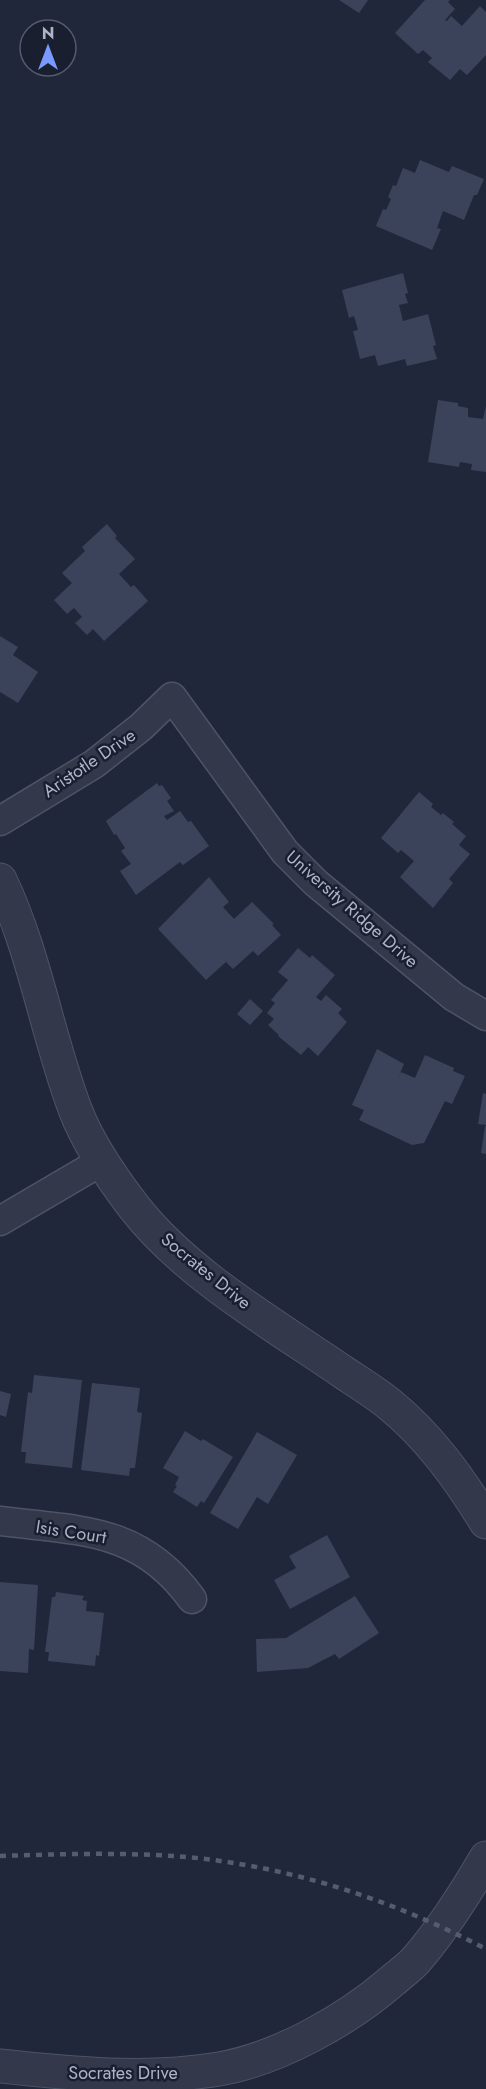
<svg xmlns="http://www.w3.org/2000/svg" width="486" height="2089" font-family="Jost,sans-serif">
<rect width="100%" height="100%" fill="#20273b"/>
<g fill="#3b435b">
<polygon points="339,0 368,0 359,13"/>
<polygon points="425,0 450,0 448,2 455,9 445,20 447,21 451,16 462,26 480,6 486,12 486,55 467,75 460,69 450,80 428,62 432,58 423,50 418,54 395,33"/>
<polygon points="420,160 449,172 452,166 484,179 477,195 474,195 464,220 443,211 437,228 441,229 432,250 376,226 383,209 386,210 391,199 388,197 393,185 396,186 403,168 415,173"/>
<polygon points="403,273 408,293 405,294 408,303 399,305 403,321 428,314 436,345 433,346 437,359 407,366 405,359 378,366 375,355 360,359 353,331 358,330 354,316 349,318 342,290"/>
<polygon points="438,400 458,403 458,406 468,408 468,417 483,419 486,406 486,472 471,470 472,464 460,462 459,467 428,462"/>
<polygon points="107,524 117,536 115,538 135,559 119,574 131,587 134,585 148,601 104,641 93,629 87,635 75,623 82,617 74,608 67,614 54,600 72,583 62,573 85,551 82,547"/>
<polygon points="0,636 18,647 13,655 38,672 18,703 0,692"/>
<polygon points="157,783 159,786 162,785 171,798 167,801 174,811 164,816 167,820 180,811 188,822 191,821 209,846 183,865 180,862 136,895 120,871 131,864 121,851 125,848 116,834 114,835 106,821"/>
<polygon points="419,792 433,804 431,807 441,815 443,813 454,822 452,824 466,836 459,845 470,854 449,879 453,883 433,908 400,877 414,861 401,850 398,853 381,838"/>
<polygon points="209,877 229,902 223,907 234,919 252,902 274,924 272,925 281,935 258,956 253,951 233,969 226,962 206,980 158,929"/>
<polygon points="298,948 310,958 312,955 335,975 316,997 321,1001 326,995 342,1009 338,1013 347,1022 318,1056 308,1047 301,1055 278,1036 279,1035 268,1025 274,1019 267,1013 275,1003 271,1000 288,980 278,972"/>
<polygon points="250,999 263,1011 250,1025 237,1014"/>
<polygon points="377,1049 404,1064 398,1078 401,1072 415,1078 425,1055 454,1068 453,1071 465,1076 452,1104 445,1101 424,1143 412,1145 359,1120 364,1110 352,1105"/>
<polygon points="483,1093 486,1094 486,1125 478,1124"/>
<polygon points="485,1126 486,1126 486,1154 481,1153"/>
<polygon points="34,1375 82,1380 72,1468 25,1463 26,1452 21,1452 28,1392 32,1393"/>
<polygon points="92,1383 140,1388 137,1412 142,1413 135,1468 130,1468 129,1476 81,1470"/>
<polygon points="0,1391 11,1394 6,1417 0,1415"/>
<polygon points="185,1431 201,1441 203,1439 233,1457 204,1503 201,1501 197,1507 173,1492 177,1486 175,1485 179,1477 163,1468"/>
<polygon points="257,1432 297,1455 268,1504 257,1497 238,1529 210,1513"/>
<polygon points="327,1535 350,1577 290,1609 274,1580 296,1568 289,1556"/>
<polygon points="0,1582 38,1585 34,1650 29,1649 28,1673 0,1671"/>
<polygon points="56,1592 84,1596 82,1600 87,1601 86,1611 104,1613 99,1656 96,1655 95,1666 48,1661 49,1652 45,1652 52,1597 55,1597"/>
<polygon points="355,1596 379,1633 339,1659 335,1654 308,1668 257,1672 256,1639 286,1638"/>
</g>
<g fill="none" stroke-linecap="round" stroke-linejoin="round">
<g stroke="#4e5466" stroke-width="31">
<g id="minor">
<polyline points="0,821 94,764 141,727 172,697 285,852 316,883 454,997 486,1016"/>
<polyline points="0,1221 102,1161"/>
<path d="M0,1521c80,10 140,6 192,78"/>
</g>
</g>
<g stroke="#4e5466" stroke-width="35">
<g id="tertiary">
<path d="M0,880c35,73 47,155 75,229 13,35 36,68 59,98 52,67 139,117 209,165 15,10 31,20 45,31 41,33 71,75 98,119"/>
<path d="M0,2066c73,8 146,15 219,3 59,-10 128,-49 173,-88 8,-7 17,-13 24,-21 27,-31 49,-66 70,-102"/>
</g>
</g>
<use href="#minor" stroke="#33394b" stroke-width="28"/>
<use href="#tertiary" stroke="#33394b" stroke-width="33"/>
<path stroke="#555c72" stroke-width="4.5" stroke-dasharray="6 6" stroke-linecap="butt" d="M0,1856c62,-2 125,-4 187,1 105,10 206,43 299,92"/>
</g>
<g text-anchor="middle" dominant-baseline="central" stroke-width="5" stroke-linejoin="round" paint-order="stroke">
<g font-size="18" fill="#aeb4c7" stroke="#191f2f">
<text transform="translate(89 763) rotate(-34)">Aristotle Drive</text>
<text transform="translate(352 909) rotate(41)">University Ridge Drive</text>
<text transform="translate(206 1271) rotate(39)">Socrates Drive</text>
<text transform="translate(71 1532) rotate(9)">Isis Court</text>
<text x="123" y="2073">Socrates Drive</text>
</g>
</g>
<g transform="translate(48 48)"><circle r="28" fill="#191f2f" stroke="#555b6c" stroke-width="1.5"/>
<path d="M0-4.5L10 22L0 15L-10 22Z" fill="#7b9aff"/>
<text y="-9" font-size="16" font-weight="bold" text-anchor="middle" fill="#aeb4c7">N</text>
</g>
</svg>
